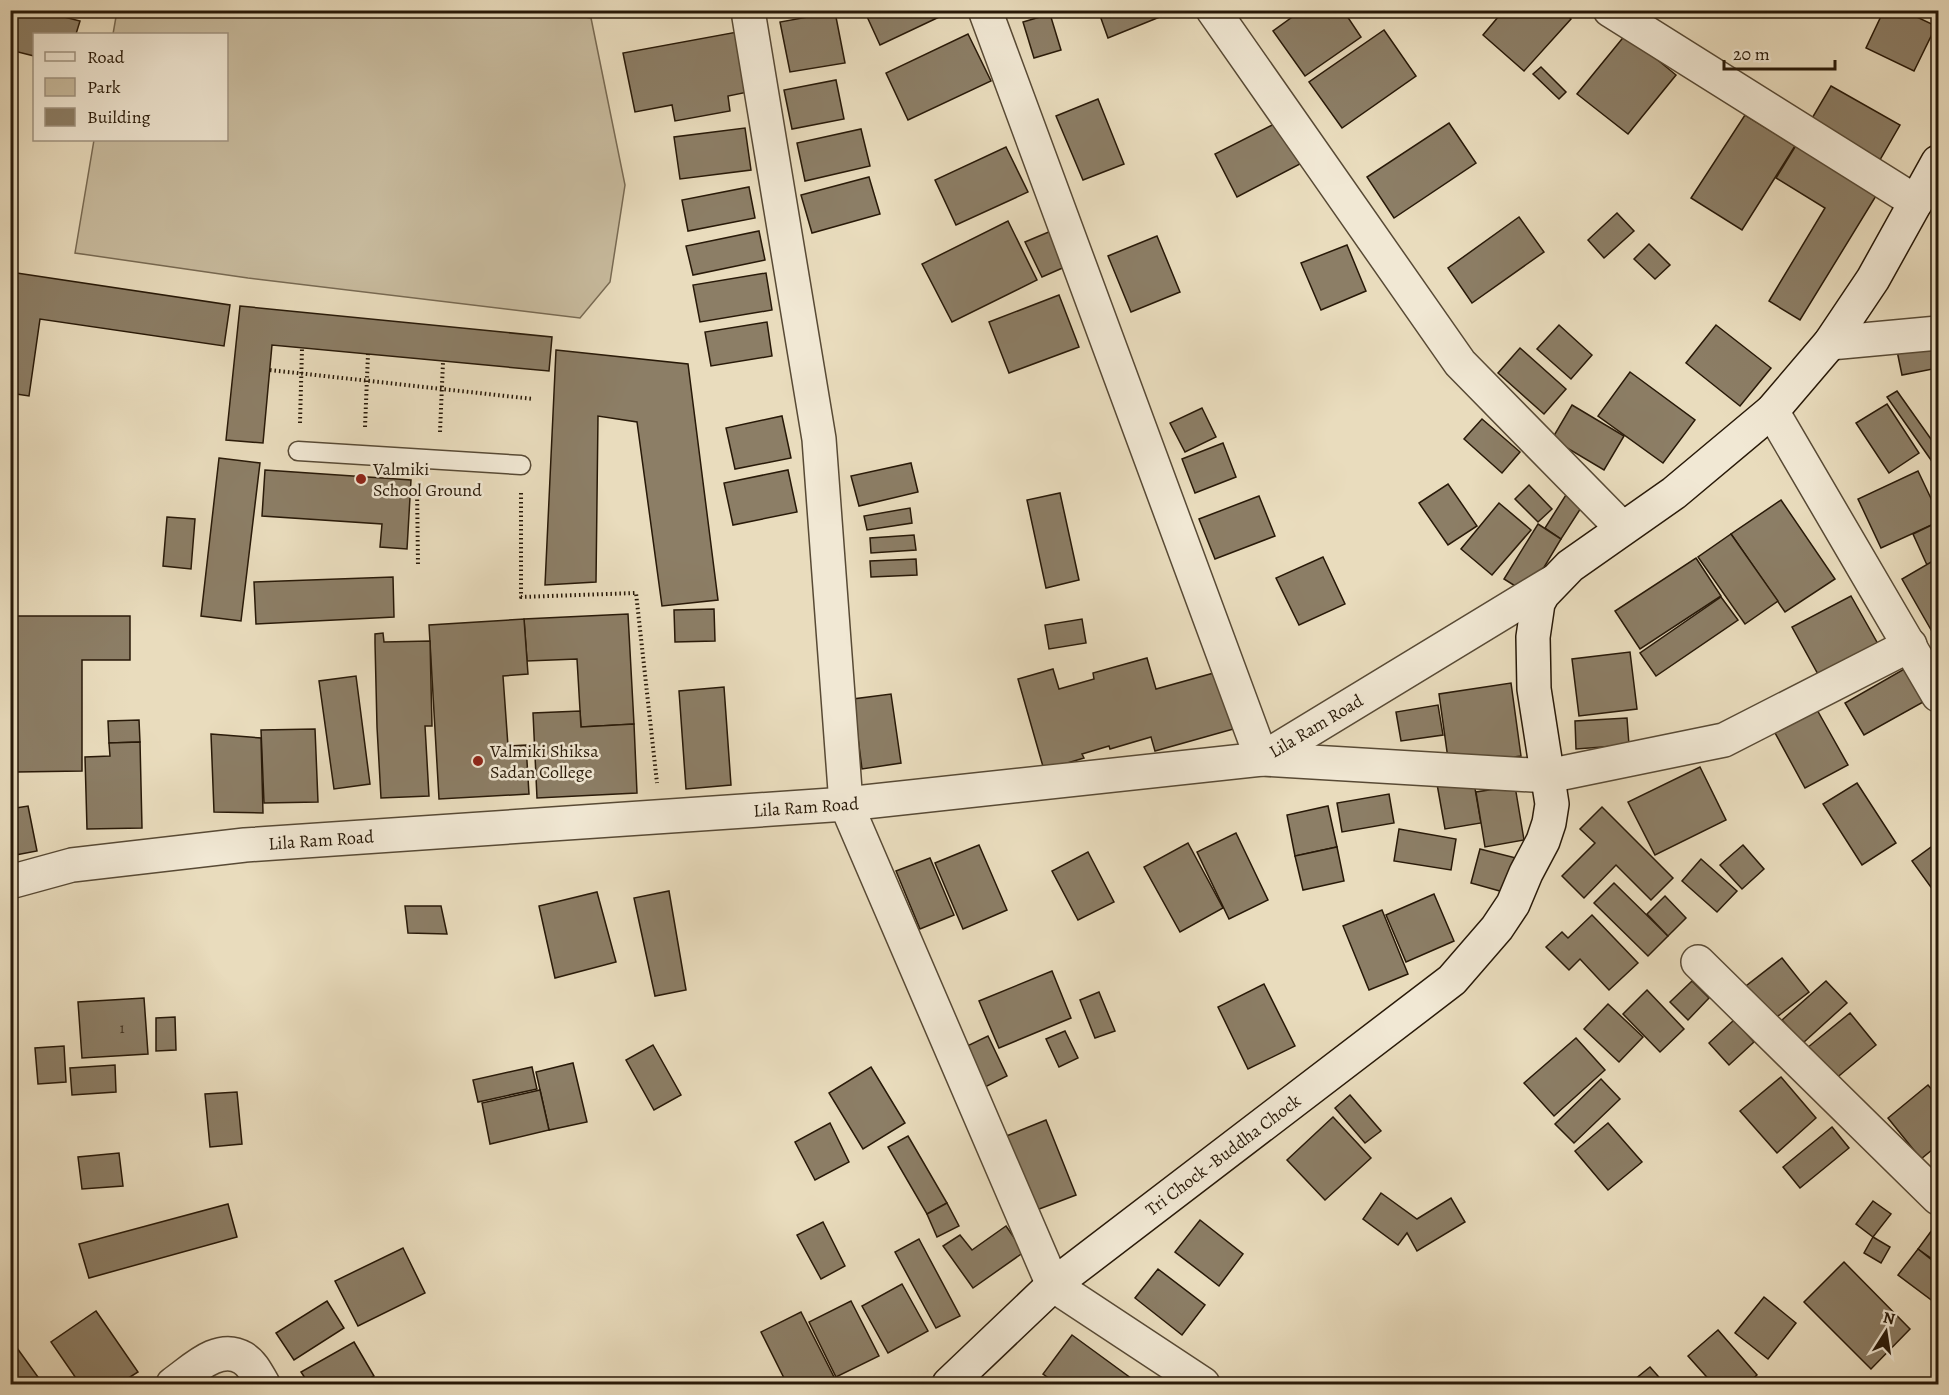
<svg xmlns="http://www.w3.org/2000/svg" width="1949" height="1395" font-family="Alegreya,serif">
<rect width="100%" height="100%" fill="#e9dcbd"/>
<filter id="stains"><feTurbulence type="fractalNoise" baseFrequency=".00333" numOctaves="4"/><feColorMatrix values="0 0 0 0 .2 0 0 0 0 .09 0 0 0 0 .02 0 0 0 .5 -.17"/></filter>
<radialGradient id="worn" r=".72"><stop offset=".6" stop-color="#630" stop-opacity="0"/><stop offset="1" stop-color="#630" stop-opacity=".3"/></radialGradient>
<polygon fill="#c8bb9e" stroke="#786a53" stroke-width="1.5" points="544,10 591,18 625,185 610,282 580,318 248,278 75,253 94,140 226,140 226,34 113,34 117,11"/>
<g fill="#8c7e66" stroke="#281908" stroke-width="1.5">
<polygon points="19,10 37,10 80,21 76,34 34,34 34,56 10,50"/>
<polygon points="864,10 954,10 880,45"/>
<polygon points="1098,10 1177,10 1108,38"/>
<polygon points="1302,10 1343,10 1361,37 1305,76 1273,31"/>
<polygon points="1504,10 1562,10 1571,19 1524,71 1483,35"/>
<polygon points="1884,10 1902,10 1936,26 1914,71 1866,48"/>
<polygon points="835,12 845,63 790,72 780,22"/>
<polygon points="1050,14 1061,50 1034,58 1023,22"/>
<polygon points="1384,30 1416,76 1342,128 1309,82"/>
<polygon points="737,32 748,92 728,96 730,111 675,121 672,105 635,112 623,53"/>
<polygon points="968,34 991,81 908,120 886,73"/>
<polygon points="1626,34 1676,75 1628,134 1577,94"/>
<polygon points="1541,67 1566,92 1559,99 1533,74"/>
<polygon points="836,80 844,119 792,129 784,90"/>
<polygon points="1831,86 1900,125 1877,165 1808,125"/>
<polygon points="1098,99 1124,164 1083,180 1056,116"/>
<polygon points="1745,115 1795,146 1742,230 1691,198"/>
<polygon points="1278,122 1300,164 1237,197 1215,154"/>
<polygon points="1449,123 1476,163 1394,218 1367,177"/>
<polygon points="745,128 751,170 680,179 674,137"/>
<polygon points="861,129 870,166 805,181 797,143"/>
<polygon points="1798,142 1879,191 1800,320 1769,301 1825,208 1776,178"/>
<polygon points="1006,147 1028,192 956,225 935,180"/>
<polygon points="869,177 880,214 812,233 801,195"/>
<polygon points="749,187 755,218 688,231 682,200"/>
<polygon points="1617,213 1634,231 1604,258 1588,240"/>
<polygon points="1519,217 1544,252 1472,303 1448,268"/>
<polygon points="1008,221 1037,280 952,322 922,264"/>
<polygon points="759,231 765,260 693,275 686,246"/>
<polygon points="1051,231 1067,266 1042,277 1025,242"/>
<polygon points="1157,236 1180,292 1131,312 1108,256"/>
<polygon points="1649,244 1670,265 1655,279 1634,259"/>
<polygon points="1347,245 1366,291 1321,310 1301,263"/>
<polygon points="10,272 230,305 224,346 40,319 29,396 10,393"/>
<polygon points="766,273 772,310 700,322 693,285"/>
<polygon points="1059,295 1079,347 1009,373 989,322"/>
<polygon points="240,306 552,337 549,371 272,345 263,443 226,440"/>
<polygon points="767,322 772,356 711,366 705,332"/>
<polygon points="1559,325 1592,355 1571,379 1537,349"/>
<polygon points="1716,325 1771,368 1740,406 1686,363"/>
<polygon points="1935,338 1938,368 1902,375 1896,346"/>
<polygon points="1520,348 1566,389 1544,414 1498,373"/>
<polygon points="556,350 688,364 718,600 662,606 637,422 598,416 596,582 545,585"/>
<polygon points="1630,372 1695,420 1663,463 1598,416"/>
<polygon points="1897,391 1938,449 1938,470 1887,397"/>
<polygon points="1887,404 1919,453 1889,473 1856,423"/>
<polygon points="1572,405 1624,436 1604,470 1552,439"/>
<polygon points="1202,408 1216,437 1185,452 1170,423"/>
<polygon points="782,416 791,458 735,469 726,428"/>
<polygon points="1482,419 1520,452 1502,473 1464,439"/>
<polygon points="1223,443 1236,477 1195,493 1182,459"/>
<polygon points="219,458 260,463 241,621 201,616"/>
<polygon points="911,463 918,492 859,506 851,476"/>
<polygon points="265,470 411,480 407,549 380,547 382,524 262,516"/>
<polygon points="788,470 797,512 733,525 724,483"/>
<polygon points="1918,471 1937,511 1938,510 1938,522 1881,548 1858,499"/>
<polygon points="1448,484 1477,526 1448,545 1419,503"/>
<polygon points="1529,485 1552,509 1538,522 1515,499"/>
<polygon points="1571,487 1588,497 1561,539 1545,528"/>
<polygon points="1060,493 1079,580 1046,588 1027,500"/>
<polygon points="1259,496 1275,536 1215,559 1199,519"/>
<polygon points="1781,500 1835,579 1785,612 1731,534"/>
<polygon points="1499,503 1531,530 1492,575 1461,549"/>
<polygon points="910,508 912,523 867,530 864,516"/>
<polygon points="167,517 195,519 191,569 163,566"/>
<polygon points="1938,522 1938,558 1927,565 1913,534"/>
<polygon points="1538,524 1561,539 1528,594 1504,579"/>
<polygon points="1731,534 1778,601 1745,624 1698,557"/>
<polygon points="914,535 916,550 871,553 870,538"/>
<polygon points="1323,557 1345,604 1299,625 1276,578"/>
<polygon points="1696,558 1721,596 1640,649 1615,611"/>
<polygon points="1938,558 1938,642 1902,579"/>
<polygon points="916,559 917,575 871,577 870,561"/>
<polygon points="393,577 394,617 256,624 254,582"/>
<polygon points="1851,596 1878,644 1819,676 1792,627"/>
<polygon points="1721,597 1738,620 1656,676 1640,653"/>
<polygon points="714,609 715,641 675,642 674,610"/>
<polygon points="628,614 634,724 581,727 577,659 527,661 524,619"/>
<polygon points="17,616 130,616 130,660 82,660 82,771 17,772"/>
<polygon points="524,619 528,674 503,676 508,746 526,745 529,794 439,799 429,625"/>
<polygon points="1082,619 1086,643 1049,649 1045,625"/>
<polygon points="383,633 384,642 430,641 432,726 425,726 429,796 381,798 377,727 375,643 375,634"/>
<polygon points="1630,652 1637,709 1579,716 1572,659"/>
<polygon points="1147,658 1156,689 1221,671 1237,728 1155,751 1151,737 1110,749 1109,746 1082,754 1084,758 1044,770 1018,679 1053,669 1059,689 1094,679 1093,673"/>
<polygon points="1906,668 1925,701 1864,735 1845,703"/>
<polygon points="356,676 370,784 334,789 319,681"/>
<polygon points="1511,683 1521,756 1449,766 1439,694"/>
<polygon points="724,687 731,785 686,789 679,691"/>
<polygon points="891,694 901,763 862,769 853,699"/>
<polygon points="1438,705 1443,735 1401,741 1396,712"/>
<polygon points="1816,708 1848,765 1805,788 1774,731"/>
<polygon points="580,711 581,727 634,724 637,793 537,798 533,713"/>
<polygon points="1627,718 1629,745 1576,749 1575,721"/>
<polygon points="139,720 140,742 109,743 108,721"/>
<polygon points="315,729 318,802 264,803 261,730"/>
<polygon points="211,734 261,738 263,813 214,812"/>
<polygon points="140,742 142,828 87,829 85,757 110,756 109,743"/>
<polygon points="1700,767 1726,820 1655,855 1628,802"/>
<polygon points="1473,777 1481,823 1445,829 1437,784"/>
<polygon points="1857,783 1896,843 1862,865 1823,804"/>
<polygon points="1515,786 1524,840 1485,847 1476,792"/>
<polygon points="1389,794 1394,823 1342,832 1337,803"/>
<polygon points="28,806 37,851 10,856 10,809"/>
<polygon points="1328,806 1337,847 1295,856 1287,815"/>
<polygon points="1602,807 1673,878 1651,900 1616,865 1584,898 1562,876 1595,843 1580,829"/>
<polygon points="1399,829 1456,839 1451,870 1394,861"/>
<polygon points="1236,833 1268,900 1229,919 1197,852"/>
<polygon points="1938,842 1938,897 1912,861"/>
<polygon points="1188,843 1223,908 1180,932 1144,867"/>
<polygon points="979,845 1007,910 963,929 935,863"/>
<polygon points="1743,845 1764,869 1742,889 1720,865"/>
<polygon points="1337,847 1344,881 1303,890 1295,856"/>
<polygon points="1480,849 1516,858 1507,893 1471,883"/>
<polygon points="1088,852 1114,902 1078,920 1052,871"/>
<polygon points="930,858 954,915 920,929 896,871"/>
<polygon points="1701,859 1737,891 1717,912 1682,881"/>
<polygon points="1614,883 1668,936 1648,956 1594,903"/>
<polygon points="669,891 686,990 655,996 634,898"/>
<polygon points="597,892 616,962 555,978 539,906"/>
<polygon points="1434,894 1454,941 1406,962 1386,915"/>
<polygon points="1665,896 1686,918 1668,936 1647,914"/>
<polygon points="405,906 441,906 447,934 408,933"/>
<polygon points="1382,910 1408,974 1369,990 1343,926"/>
<polygon points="1592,915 1638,963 1609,990 1580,959 1569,970 1546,947 1562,932 1568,938"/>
<polygon points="1782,958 1809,992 1773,1020 1746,986"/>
<polygon points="1052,971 1071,1018 999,1048 979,1001"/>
<polygon points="1692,981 1709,998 1688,1020 1670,1002"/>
<polygon points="1826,981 1847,1003 1803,1043 1782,1020"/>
<polygon points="1264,984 1295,1046 1248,1069 1218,1007"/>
<polygon points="1647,990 1684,1029 1660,1052 1623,1014"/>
<polygon points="1099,992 1115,1031 1095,1038 1080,1000"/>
<polygon points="144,998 148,1054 82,1058 78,1002"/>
<polygon points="1608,1004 1643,1037 1619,1062 1584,1029"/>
<polygon points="1850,1013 1876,1045 1834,1080 1807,1048"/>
<polygon points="175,1017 176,1050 156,1051 156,1018"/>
<polygon points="1734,1020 1754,1042 1729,1065 1709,1043"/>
<polygon points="1065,1031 1078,1058 1059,1067 1046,1039"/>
<polygon points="988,1036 1007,1076 985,1087 965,1047"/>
<polygon points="1576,1038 1605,1070 1554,1116 1524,1083"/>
<polygon points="653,1045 681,1095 654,1110 626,1060"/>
<polygon points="64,1046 66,1082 38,1084 35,1048"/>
<polygon points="573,1063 587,1122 549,1130 536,1072"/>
<polygon points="115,1065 116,1092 72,1095 70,1068"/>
<polygon points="532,1067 537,1089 478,1102 473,1080"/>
<polygon points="871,1067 905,1123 863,1149 829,1093"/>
<polygon points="1781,1077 1816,1118 1777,1153 1740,1111"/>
<polygon points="1601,1079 1620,1099 1574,1143 1555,1124"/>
<polygon points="1928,1085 1938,1097 1938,1145 1921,1159 1888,1118"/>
<polygon points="540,1090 549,1130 490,1144 482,1103"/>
<polygon points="237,1092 242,1144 210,1147 205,1094"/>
<polygon points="1350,1095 1381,1131 1365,1143 1335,1108"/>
<polygon points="1333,1117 1371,1158 1325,1200 1287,1160"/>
<polygon points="1046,1120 1076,1195 1034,1211 1004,1137"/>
<polygon points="830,1123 849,1162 815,1180 795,1142"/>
<polygon points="1608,1123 1642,1162 1608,1190 1575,1151"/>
<polygon points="1832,1127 1849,1148 1800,1188 1783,1167"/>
<polygon points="908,1136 947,1203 927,1214 888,1147"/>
<polygon points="119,1153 123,1186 82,1189 78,1157"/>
<polygon points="1381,1193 1417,1219 1451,1198 1465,1222 1417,1251 1407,1233 1398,1245 1363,1219"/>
<polygon points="1873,1201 1891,1214 1873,1237 1856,1224"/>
<polygon points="947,1203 959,1226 937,1237 927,1214"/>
<polygon points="228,1204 237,1237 89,1278 79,1244"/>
<polygon points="1200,1220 1243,1254 1219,1286 1175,1252"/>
<polygon points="823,1222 845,1266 821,1279 797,1235"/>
<polygon points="1006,1226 1024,1252 973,1288 943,1246 960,1235 972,1250"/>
<polygon points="1935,1226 1938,1229 1938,1263 1918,1249"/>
<polygon points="1873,1237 1890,1247 1881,1263 1864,1253"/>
<polygon points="919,1239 960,1316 936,1328 895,1252"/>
<polygon points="403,1248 425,1293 358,1326 335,1281"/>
<polygon points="1918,1249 1938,1265 1938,1305 1898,1275"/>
<polygon points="1844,1262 1910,1329 1871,1369 1804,1302"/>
<polygon points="1158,1269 1205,1305 1182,1335 1135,1298"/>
<polygon points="902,1284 928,1331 888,1353 862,1306"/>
<polygon points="1764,1297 1796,1323 1768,1359 1735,1333"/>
<polygon points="327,1301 344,1328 294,1360 276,1333"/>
<polygon points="851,1301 879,1356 836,1377 809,1322"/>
<polygon points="96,1311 138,1372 119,1384 80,1384 51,1342"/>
<polygon points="801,1312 836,1381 830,1384 787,1384 761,1332"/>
<polygon points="1718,1330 1757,1375 1747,1384 1713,1384 1688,1356"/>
<polygon points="1072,1335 1139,1384 1057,1384 1043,1374"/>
<polygon points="354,1342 374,1376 359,1384 309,1384 301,1372"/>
<polygon points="17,1348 43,1384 10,1384 10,1352"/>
<polygon points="1650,1367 1665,1384 1629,1384"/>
</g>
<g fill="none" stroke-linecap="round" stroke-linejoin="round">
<g stroke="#584a35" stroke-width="21">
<polyline id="lane" points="298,451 521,465"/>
</g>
<g stroke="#584a35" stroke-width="36">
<g id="street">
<polyline points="985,10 1262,759 1548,776 1724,740 1910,645"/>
<polyline points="1213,10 1460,363 1622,528"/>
<polyline points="1610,10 1916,202"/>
<polyline points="749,17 819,439 846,804 1053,1285 1203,1384"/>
<polyline points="1830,343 1938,333"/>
<polyline points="1772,411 1938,695"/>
<polyline points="10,882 72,865 245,845 846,804 1262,759 1553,582"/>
<polyline points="1698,962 1938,1198"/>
<path d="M173,1384c19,-13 45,-41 70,-26 10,6 15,18 20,26"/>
</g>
</g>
<g stroke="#281908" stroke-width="36">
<polyline id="secondary" points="949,1384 1053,1285 1452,980 1497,928 1513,904 1526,873 1543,841 1549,823 1552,804 1534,689 1533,637 1538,603 1543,594 1570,566 1674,493 1772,411 1830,343 1873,279 1938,162"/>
</g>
<g stroke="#281908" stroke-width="4" stroke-dasharray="1.5 3" stroke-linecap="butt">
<polyline points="270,370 533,399"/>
<polyline points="300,423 302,348"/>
<polyline points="365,427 368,354"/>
<polyline points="440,432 443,362"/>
<polyline points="417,486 418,565"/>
<polyline points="521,493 521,597 636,593 657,783"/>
</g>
<use href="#lane" stroke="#f1e8d4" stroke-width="18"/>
<use href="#street" stroke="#f1e8d4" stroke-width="33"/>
<use href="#secondary" stroke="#f1e8d4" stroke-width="33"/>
</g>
<g fill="#8f2418" stroke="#f1e8d4" stroke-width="2">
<circle cx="361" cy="479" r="6"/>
<circle cx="478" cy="761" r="6"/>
</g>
<g text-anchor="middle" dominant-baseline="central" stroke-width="5" stroke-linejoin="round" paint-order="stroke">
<g font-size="15" fill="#413220">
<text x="122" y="1028">1</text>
</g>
<g font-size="18" fill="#281908" stroke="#f1e8d4" text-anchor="start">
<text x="373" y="469">Valmiki<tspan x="373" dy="21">School Ground</tspan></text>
<text x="490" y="751">Valmiki Shiksa<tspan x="490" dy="21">Sadan College</tspan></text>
</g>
<g font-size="18" fill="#281908" stroke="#f1e8d4">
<text transform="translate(1316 726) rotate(-31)">Lila Ram Road</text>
<text transform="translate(806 807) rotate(-4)">Lila Ram Road</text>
<text transform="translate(321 840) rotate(-4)">Lila Ram Road</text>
<text transform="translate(1223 1155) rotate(-37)">Tri Chock -Buddha Chock</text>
</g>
</g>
<rect width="1949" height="1395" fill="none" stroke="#e9dcbd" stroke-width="36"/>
<rect x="12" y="12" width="1925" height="1371" fill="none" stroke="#281908" stroke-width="3"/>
<rect x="18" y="18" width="1913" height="1359" fill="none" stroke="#281908" stroke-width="1.5"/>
<rect x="33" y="33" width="195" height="108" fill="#f1e8d4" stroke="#a19582" stroke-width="1.5"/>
<rect x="45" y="52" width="30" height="9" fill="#f1e8d4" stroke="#a19582" stroke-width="1.5"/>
<text x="87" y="63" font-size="18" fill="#281908">Road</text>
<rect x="45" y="78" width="30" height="18" fill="#c8bb9e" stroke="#a19582" stroke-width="1.5"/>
<text x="87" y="93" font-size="18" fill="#281908">Park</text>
<rect x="45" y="108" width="30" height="18" fill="#8c7e66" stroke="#a19582" stroke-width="1.5"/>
<text x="87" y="123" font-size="18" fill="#281908">Building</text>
<g transform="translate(1886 1332) rotate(12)" stroke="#f1e8d4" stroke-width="4.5" paint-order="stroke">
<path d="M0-4.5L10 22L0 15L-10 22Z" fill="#281908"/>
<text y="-9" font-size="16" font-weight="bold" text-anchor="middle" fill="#281908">N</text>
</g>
<path d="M1724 60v9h111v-9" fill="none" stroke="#281908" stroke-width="3"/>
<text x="1733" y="60" font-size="18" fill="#281908" stroke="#f1e8d4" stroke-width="4.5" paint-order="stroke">20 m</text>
<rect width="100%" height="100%" filter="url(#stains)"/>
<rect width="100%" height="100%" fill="url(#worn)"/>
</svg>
